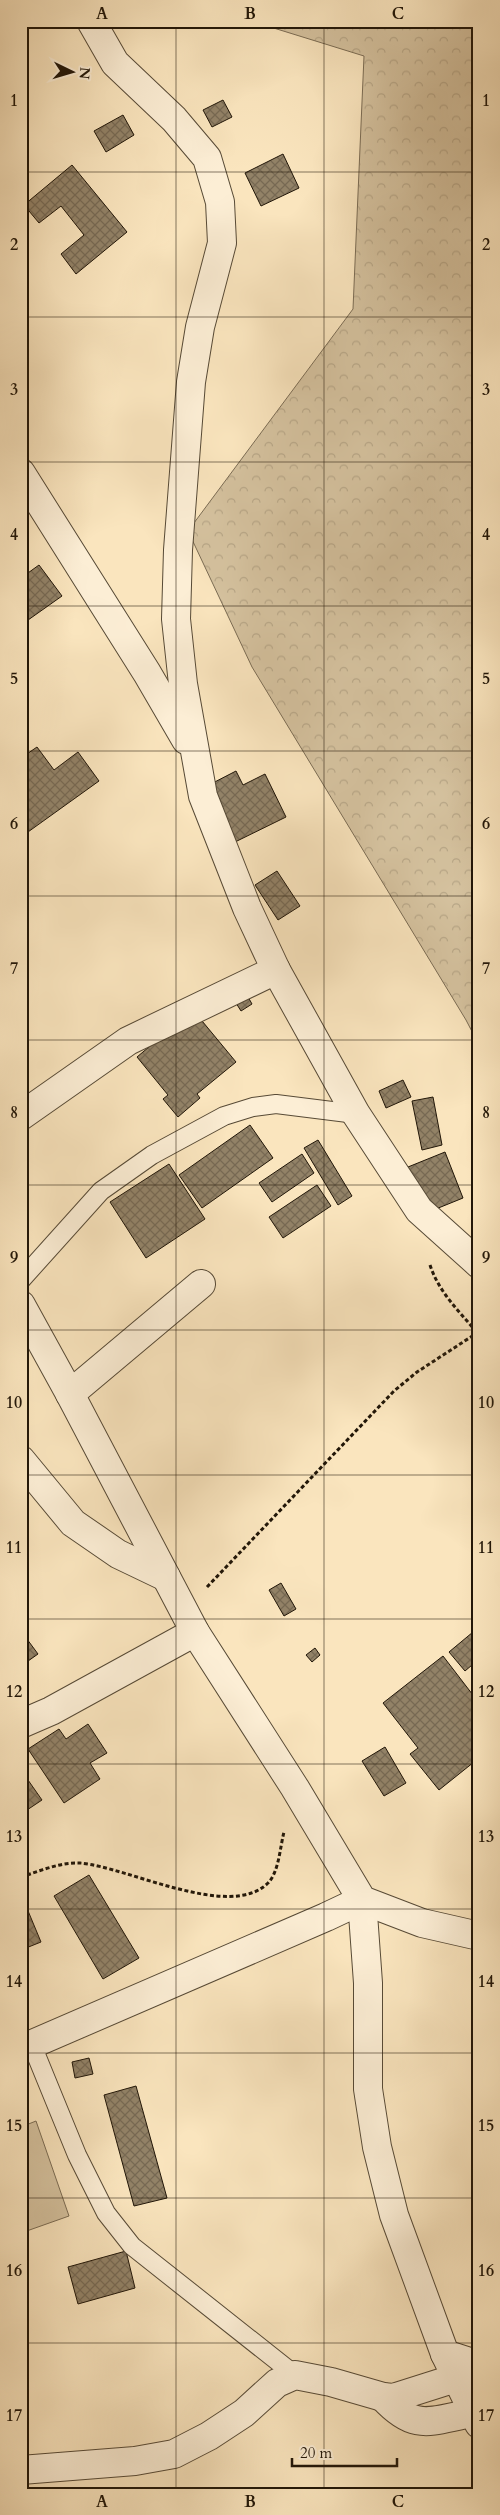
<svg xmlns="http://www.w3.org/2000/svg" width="500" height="2515" font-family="Cardo,serif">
<defs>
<pattern id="forest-crowns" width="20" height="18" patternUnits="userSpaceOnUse" patternTransform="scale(1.25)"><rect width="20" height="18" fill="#d5c29f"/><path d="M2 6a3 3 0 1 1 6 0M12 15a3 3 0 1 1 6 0" fill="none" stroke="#b7a687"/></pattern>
<pattern id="building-cross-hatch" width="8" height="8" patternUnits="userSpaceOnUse" patternTransform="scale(1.25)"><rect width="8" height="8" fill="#928267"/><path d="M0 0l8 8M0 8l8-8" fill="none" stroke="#776953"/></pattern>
</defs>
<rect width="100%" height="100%" fill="#fae5be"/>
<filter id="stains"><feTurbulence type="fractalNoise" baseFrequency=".004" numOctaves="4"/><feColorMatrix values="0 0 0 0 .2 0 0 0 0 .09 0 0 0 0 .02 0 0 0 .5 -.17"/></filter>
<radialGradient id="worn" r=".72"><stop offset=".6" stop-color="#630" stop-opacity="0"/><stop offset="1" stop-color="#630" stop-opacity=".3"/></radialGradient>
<polygon fill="url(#forest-crowns)" stroke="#7b6c54" points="251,21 479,21 479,1045 466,1020 252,667 188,531 353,309 364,56"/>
<polygon fill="#d5c29f" stroke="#7b6c54" points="36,2121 69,2216 21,2233 21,2127"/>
<g fill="url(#building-cross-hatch)" stroke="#211608">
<polygon points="223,100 232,117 212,127 203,110"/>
<polygon points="123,115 134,135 106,152 94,131"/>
<polygon points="283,154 299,188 261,206 245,173"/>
<polygon points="72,165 127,232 76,274 61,254 84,235 61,206 39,223 24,205"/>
<polygon points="39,565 62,596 21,625 21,578"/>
<polygon points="37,747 54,770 78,752 99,781 21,837 21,758"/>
<polygon points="236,771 243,785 265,774 286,817 235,842 207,786"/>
<polygon points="277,871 300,906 278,920 255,885"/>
<polygon points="243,988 252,1004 241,1011 231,995"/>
<polygon points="193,1010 236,1062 197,1094 200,1098 178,1117 163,1099 168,1095 137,1057"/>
<polygon points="403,1080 411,1097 386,1108 379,1091"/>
<polygon points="433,1097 442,1145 422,1150 412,1101"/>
<polygon points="250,1125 273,1158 202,1208 179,1175"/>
<polygon points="318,1140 352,1196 338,1205 304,1148"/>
<polygon points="445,1152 463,1198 426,1213 408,1167"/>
<polygon points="302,1154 314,1173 272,1202 259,1183"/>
<polygon points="169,1164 205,1219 146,1258 110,1202"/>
<polygon points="317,1185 331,1206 283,1238 269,1217"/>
<polygon points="281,1583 296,1609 284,1616 269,1590"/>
<polygon points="479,1627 479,1659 465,1671 449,1652"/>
<polygon points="21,1631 38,1654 21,1666"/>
<polygon points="315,1648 320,1655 312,1662 306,1655"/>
<polygon points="443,1656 476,1699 479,1696 479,1758 439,1790 410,1754 418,1748 383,1703"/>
<polygon points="88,1724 107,1753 90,1763 100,1779 64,1803 28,1749 59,1729 66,1739"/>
<polygon points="385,1747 406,1783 384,1796 362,1761"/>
<polygon points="21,1770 42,1800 21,1814"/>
<polygon points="89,1875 139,1958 103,1979 54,1896"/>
<polygon points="21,1894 41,1942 21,1950"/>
<polygon points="89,2058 93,2074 75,2078 72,2062"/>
<polygon points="136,2086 167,2198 134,2206 104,2095"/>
<polygon points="126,2251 135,2288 78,2304 68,2267"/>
</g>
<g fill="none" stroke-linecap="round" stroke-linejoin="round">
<g stroke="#574a36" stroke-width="20">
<g id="lane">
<polyline points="21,1280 101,1191 152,1155 224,1116 253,1107 276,1104 356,1114"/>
<polyline points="32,2045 77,2155 106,2213 132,2246 295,2375"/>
</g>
</g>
<g stroke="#574a36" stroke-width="30">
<g id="street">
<polyline points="91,21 115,63 174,119 207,158 220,202 222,243 200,327 191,382 178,550 176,619 183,684 203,796 247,908 276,970 356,1114 419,1210 479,1264"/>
<polyline points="21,473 147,673 186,740"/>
<polyline points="21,1116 128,1041 276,970"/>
<polyline points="21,1305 70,1394 195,1632 295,1788 362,1900 422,1923 479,1936"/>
<polyline points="70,1394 201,1284"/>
<polyline points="21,1460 73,1523 118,1554 166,1577"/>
<polyline points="21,1724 51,1711 195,1632"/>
<polyline points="21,2049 326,1917 362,1900 368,1983 368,2089 377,2147 394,2215 445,2354 479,2424"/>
<polyline points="445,2354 479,2365"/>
<path d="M383,2397c33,36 48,23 90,16"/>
<polyline points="21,2470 135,2461 174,2454 209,2436 244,2413 277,2383 295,2375 331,2382 383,2397 393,2398 456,2378"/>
</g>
</g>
<g stroke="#211608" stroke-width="3" stroke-dasharray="4 2.5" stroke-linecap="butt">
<path d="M430,1265c9,28 31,48 49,70"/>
<polyline points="207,1587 394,1391 417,1372 477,1333"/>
<path d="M21,1877c19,-6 39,-15 59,-14 48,4 150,58 188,20 11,-11 12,-36 16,-51"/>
</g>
<use href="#lane" stroke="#fceed5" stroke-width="18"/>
<use href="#street" stroke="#fceed5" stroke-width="28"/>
</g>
<path fill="none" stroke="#211608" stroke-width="1" stroke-opacity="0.55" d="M176,21v2473M324,21v2473M21,172h458M21,317h458M21,462h458M21,606h458M21,751h458M21,896h458M21,1040h458M21,1185h458M21,1330h458M21,1475h458M21,1619h458M21,1764h458M21,1909h458M21,2053h458M21,2198h458M21,2343h458"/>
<rect width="500" height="2515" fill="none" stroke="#fae5be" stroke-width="55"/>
<g transform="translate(72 72) rotate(95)" stroke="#fceed5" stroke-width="4" paint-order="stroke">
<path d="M0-4L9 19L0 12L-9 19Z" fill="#211608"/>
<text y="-8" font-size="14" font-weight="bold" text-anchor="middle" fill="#211608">N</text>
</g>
<path d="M292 2458v8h105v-8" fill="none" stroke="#211608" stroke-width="2.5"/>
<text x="300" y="2458" font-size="15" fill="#211608" stroke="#fceed5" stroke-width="4" paint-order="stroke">20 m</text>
<rect x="28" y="28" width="444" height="2460" fill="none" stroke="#211608" stroke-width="2"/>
<g font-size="16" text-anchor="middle" font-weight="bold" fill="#211608">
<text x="102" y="19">A</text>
<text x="250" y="19">B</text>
<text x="398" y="19">C</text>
<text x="14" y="106">1</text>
<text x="486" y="106">1</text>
<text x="14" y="250">2</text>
<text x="486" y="250">2</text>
<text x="14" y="395">3</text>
<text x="486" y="395">3</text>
<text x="14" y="540">4</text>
<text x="486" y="540">4</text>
<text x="14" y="684">5</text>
<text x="486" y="684">5</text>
<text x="14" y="829">6</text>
<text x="486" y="829">6</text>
<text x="14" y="974">7</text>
<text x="486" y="974">7</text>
<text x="14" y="1118">8</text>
<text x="486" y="1118">8</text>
<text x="14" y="1263">9</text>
<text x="486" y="1263">9</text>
<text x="14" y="1408">10</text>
<text x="486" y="1408">10</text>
<text x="14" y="1553">11</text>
<text x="486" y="1553">11</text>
<text x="14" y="1697">12</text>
<text x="486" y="1697">12</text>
<text x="14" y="1842">13</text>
<text x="486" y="1842">13</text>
<text x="14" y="1987">14</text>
<text x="486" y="1987">14</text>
<text x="14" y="2131">15</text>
<text x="486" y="2131">15</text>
<text x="14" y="2276">16</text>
<text x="486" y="2276">16</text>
<text x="14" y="2421">17</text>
<text x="486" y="2421">17</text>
<text x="102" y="2507">A</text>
<text x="250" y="2507">B</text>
<text x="398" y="2507">C</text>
</g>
<rect width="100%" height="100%" filter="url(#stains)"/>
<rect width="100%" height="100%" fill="url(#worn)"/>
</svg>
